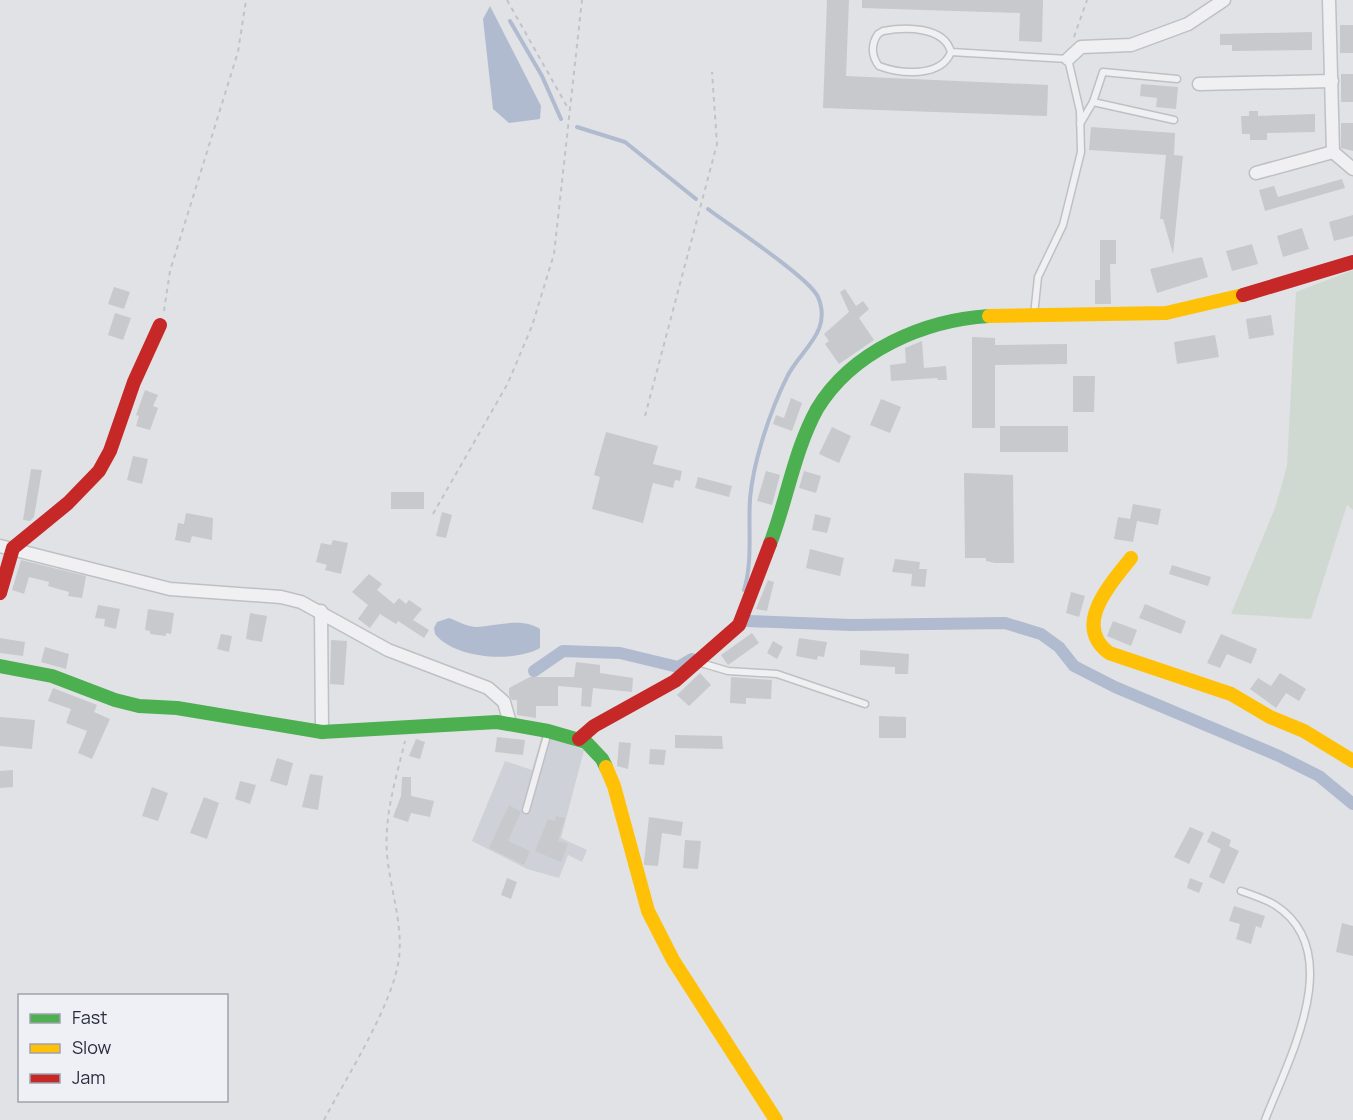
<svg xmlns="http://www.w3.org/2000/svg" width="1353" height="1120" font-family="Manrope,sans-serif">
<rect width="100%" height="100%" fill="#e1e2e5"/>
<polygon fill="#cfd1d8" points="542,735 584,750 561,838 587,850 582,862 568,855 559,878 527,869 472,841 505,761 532,770"/>
<polygon fill="#d0d9d1" points="1353,270 1353,510 1347,505 1311,619 1231,614 1275,508 1287,466 1296,292"/>
<g fill="#b0bbcf">
<polygon points="490,6 541,106 540,119 509,123 493,109 483,19"/>
<path d="M449,618c9,3 18,9 28,9 20,-1 44,-10 63,2v19c-27,15 -85,11 -105,-14l-1,-6 3,-6z"/>
</g>
<g fill="none" stroke-linecap="round" stroke-linejoin="round">
<g stroke="#b0bbcf" stroke-width="4">
<polyline points="510,21 542,76 561,119"/>
<polyline points="577,127 625,142 696,199"/>
<path d="M708,209c21,16 102,69 110,88 15,35 -18,53 -31,80 -17,34 -34,85 -37,122 -2,30 3,62 -6,91"/>
</g>
<g stroke="#b0bbcf" stroke-width="12">
<polyline points="748,621 851,625 1005,623 1041,634 1059,647 1074,666 1115,687 1279,756 1319,776 1353,804"/>
<polyline points="534,671 563,651 620,653 678,667 692,659"/>
</g>
</g>
<g fill="#c7c9cc">
<polygon points="827,0 849,0 846,76 1048,85 1047,116 823,108"/>
<polygon points="862,0 1043,0 1042,42 1019,41 1020,13 862,8"/>
<rect x="1340" y="25" width="13" height="28"/>
<polygon points="1312,32 1312,50 1232,51 1232,45 1220,45 1220,34"/>
<rect x="1341" y="74" width="12" height="28"/>
<polygon points="1141,84 1178,87 1176,109 1156,107 1157,98 1140,96"/>
<polygon points="1249,111 1258,111 1258,116 1315,114 1315,132 1267,133 1267,140 1250,140 1250,134 1242,134 1241,116 1249,116"/>
<polygon points="1341,123 1353,123 1353,151 1341,148"/>
<polygon points="1091,127 1175,133 1174,155 1183,156 1173,254 1163,219 1160,219 1166,155 1089,150"/>
<polygon points="1342,179 1345,188 1265,211 1259,190 1274,186 1278,197"/>
<polygon points="1353,215 1353,236 1334,241 1329,222"/>
<polygon points="1302,228 1309,249 1283,257 1277,236"/>
<polygon points="1100,240 1116,240 1116,264 1110,264 1111,304 1095,304 1095,280 1100,280"/>
<polygon points="1252,244 1258,264 1232,271 1226,251"/>
<polygon points="1202,257 1208,277 1157,293 1150,269"/>
<polygon points="114,287 130,292 124,309 108,304"/>
<polygon points="845,289 856,306 863,301 869,309 859,318 874,340 839,364 825,344 829,341 824,334 849,312 840,292"/>
<polygon points="115,313 131,318 123,340 108,335"/>
<polygon points="1271,315 1274,335 1249,339 1246,319"/>
<polygon points="1215,335 1219,357 1177,364 1174,342"/>
<polygon points="972,337 995,338 995,345 1067,344 1067,364 995,365 995,428 972,428"/>
<polygon points="922,341 924,368 946,366 947,380 938,380 937,378 891,381 890,365 906,363 905,348"/>
<polygon points="1073,376 1095,376 1094,412 1073,412"/>
<polygon points="145,390 158,395 153,406 158,408 150,430 136,426 139,416 136,415"/>
<polygon points="791,398 802,403 792,431 773,424 776,415 784,418"/>
<polygon points="881,399 901,407 890,433 870,425"/>
<rect x="1000" y="426" width="68" height="26"/>
<polygon points="832,427 851,436 839,463 819,454"/>
<polygon points="606,432 658,446 653,464 682,471 680,481 675,480 673,488 653,483 643,523 592,509 600,477 594,475"/>
<polygon points="133,456 148,459 142,484 127,480"/>
<polygon points="31,469 42,470 34,517 30,521 23,520"/>
<polygon points="766,471 780,475 772,505 757,501"/>
<polygon points="804,471 821,476 816,493 799,488"/>
<polygon points="964,473 1013,475 1014,563 995,563 986,561 986,558 965,558"/>
<polygon points="698,477 732,486 729,497 695,488"/>
<rect x="391" y="492" width="33" height="17"/>
<polygon points="1133,504 1161,509 1158,525 1137,521 1133,542 1114,539 1118,517 1130,519"/>
<polygon points="442,512 452,515 446,538 436,536"/>
<polygon points="186,513 213,518 212,540 192,536 190,543 175,540 178,523 184,524"/>
<polygon points="815,514 831,518 827,533 812,530"/>
<polygon points="333,540 348,543 341,574 325,570 327,565 316,562 321,543 331,545"/>
<polygon points="810,549 844,558 840,576 806,568"/>
<polygon points="895,559 920,562 919,569 927,569 925,587 911,586 912,574 892,572"/>
<polygon points="21,560 86,576 82,598 68,596 69,592 48,586 49,582 29,577 24,594 12,590"/>
<polygon points="1172,565 1211,577 1208,586 1169,574"/>
<polygon points="369,574 382,584 377,590 394,604 399,598 406,604 409,600 422,609 413,620 429,630 424,638 398,621 396,624 380,614 370,628 358,619 368,605 352,592"/>
<polygon points="768,580 774,582 767,611 756,609"/>
<polygon points="1071,592 1085,596 1079,617 1066,613"/>
<polygon points="1145,604 1186,621 1181,634 1139,618"/>
<polygon points="98,605 120,609 116,629 104,626 105,619 95,618"/>
<polygon points="148,609 174,613 171,634 166,633 166,636 150,634 150,631 145,630"/>
<polygon points="250,613 267,616 262,642 246,639"/>
<polygon points="1113,621 1137,630 1131,646 1107,636"/>
<polygon points="752,633 759,643 728,665 721,655"/>
<polygon points="221,634 232,636 229,652 217,649"/>
<polygon points="1221,634 1257,649 1251,664 1227,654 1220,668 1207,663"/>
<polygon points="0,638 25,642 23,656 0,653"/>
<polygon points="799,638 827,642 824,657 818,656 817,660 796,656"/>
<polygon points="331,640 347,641 344,685 330,684"/>
<polygon points="773,641 783,647 777,659 767,653"/>
<polygon points="45,647 69,654 66,669 41,662"/>
<polygon points="860,650 909,654 908,674 895,674 895,667 860,665"/>
<polygon points="576,662 600,665 600,673 633,678 632,692 593,688 591,707 581,706 582,688 558,686 558,706 536,706 536,718 517,715 517,700 512,700 509,695 509,688 530,677 574,677"/>
<polygon points="700,673 711,685 689,706 677,695"/>
<polygon points="1280,673 1306,689 1299,701 1286,693 1276,708 1250,689 1258,678 1271,686"/>
<polygon points="731,677 772,680 771,699 746,698 746,704 730,703"/>
<polygon points="53,688 97,705 94,712 110,719 92,759 78,753 87,731 66,723 71,709 48,701"/>
<polygon points="879,716 906,717 906,738 879,738"/>
<polygon points="0,717 35,720 32,749 0,746"/>
<polygon points="675,735 722,736 723,749 675,748"/>
<polygon points="497,737 525,740 523,755 495,752"/>
<polygon points="416,739 425,742 420,759 409,756"/>
<polygon points="619,742 631,743 628,769 617,766"/>
<polygon points="650,749 666,750 664,765 649,764"/>
<polygon points="277,758 293,763 287,786 270,781"/>
<polygon points="13,770 13,787 0,788 0,771"/>
<polygon points="310,774 323,776 318,810 302,807"/>
<polygon points="402,777 411,777 411,796 434,801 430,817 411,813 408,822 393,817 401,796"/>
<polygon points="240,781 256,785 250,804 235,799"/>
<polygon points="152,787 168,793 158,821 142,816"/>
<polygon points="204,797 219,803 207,839 190,833"/>
<polygon points="509,805 521,812 508,841 530,851 524,865 489,848"/>
<polygon points="556,816 565,818 558,841 568,844 561,862 535,851 548,819 555,821"/>
<polygon points="649,817 683,822 681,836 662,833 658,866 644,865 644,862"/>
<polygon points="1190,827 1204,833 1189,864 1174,857"/>
<polygon points="1212,831 1231,840 1229,846 1239,851 1224,884 1209,877 1221,849 1207,842"/>
<polygon points="685,840 701,841 698,869 683,868"/>
<polygon points="507,878 517,882 511,899 501,895"/>
<polygon points="1190,878 1203,883 1199,893 1187,888"/>
<polygon points="1234,906 1265,916 1261,928 1256,926 1251,944 1236,939 1240,924 1229,921"/>
<polygon points="1342,923 1353,926 1353,956 1336,952"/>
</g>
<g fill="none" stroke-linecap="round" stroke-linejoin="round">
<g stroke="#bfc0c3" stroke-width="9">
<g id="lane">
<path d="M951,52c-10,26 -51,22 -72,14 -8,-10 -8,-22 -1,-32l5,-3c22,-4 61,-5 68,21l117,7 12,52 1,41 -18,73 -25,52 -4,38"/>
<polyline points="1093,102 1174,120"/>
<polyline points="1080,124 1093,102 1103,72 1177,79"/>
<polyline points="701,663 728,671 777,674 865,704"/>
<polyline points="526,810 548,732"/>
<path d="M1241,891c12,4 24,8 34,14 73,47 13,155 -10,215"/>
</g>
</g>
<g stroke="#bfc0c3" stroke-width="15">
<g id="street">
<polyline points="1329,0 1333,152 1353,169"/>
<polyline points="1068,59 1081,47 1131,45 1188,24 1224,0"/>
<polyline points="1199,84 1332,81"/>
<polyline points="1256,173 1333,152"/>
<polyline points="0,546 170,589 281,597 301,602 388,650 488,688 504,702 510,723"/>
<polyline points="321,611 322,732"/>
</g>
</g>
<g stroke="#c2c3c9" stroke-width="2" stroke-dasharray="4.5 4.5" stroke-linecap="butt">
<polyline points="507,0 569,110"/>
<polyline points="1074,37 1087,0"/>
<polyline points="164,311 170,271 238,52 246,0"/>
<polyline points="645,416 717,144 712,72"/>
<polyline points="433,514 508,383 532,326 554,254 582,0"/>
<path d="M324,1120c23,-44 69,-115 75,-162 4,-35 -9,-69 -12,-104 -3,-39 9,-75 18,-113"/>
</g>
<use href="#lane" stroke="#f0f0f2" stroke-width="6"/>
<use href="#street" stroke="#f0f0f2" stroke-width="12"/>
<g stroke="#4caf50" stroke-width="14">
<path d="M770,544c17,-44 24,-93 47,-135 35,-58 107,-89 172,-93"/>
<polyline points="0,666 52,676 115,700 139,706 177,708 322,732 497,722 548,731 586,742 602,759 606,767"/>
</g>
<g stroke="#ffc107" stroke-width="14">
<polyline points="989,316 1166,313 1243,295"/>
<path d="M1131,558c-21,27 -59,67 -22,95l122,41 39,23 34,14 49,30"/>
<polyline points="606,767 614,786 648,911 673,960 776,1120"/>
</g>
<g stroke="#c62828" stroke-width="14">
<polyline points="1243,295 1353,262"/>
<polyline points="0,593 13,548 68,503 99,471 110,451 134,382 160,325"/>
<polyline points="579,739 594,726 675,681 739,625 770,544"/>
</g>
</g>
<rect x="18" y="994" width="210" height="108" fill="#eef0f5" stroke="#9fa2ac" stroke-width="1.5"/>
<rect x="30" y="1014" width="30" height="9" fill="#4caf50" stroke="#9fa2ac" stroke-width="1.5"/>
<text x="72" y="1024" font-size="18" fill="#282d3e">Fast</text>
<rect x="30" y="1044" width="30" height="9" fill="#ffc107" stroke="#9fa2ac" stroke-width="1.5"/>
<text x="72" y="1054" font-size="18" fill="#282d3e">Slow</text>
<rect x="30" y="1074" width="30" height="9" fill="#c62828" stroke="#9fa2ac" stroke-width="1.5"/>
<text x="72" y="1084" font-size="18" fill="#282d3e">Jam</text>
</svg>
